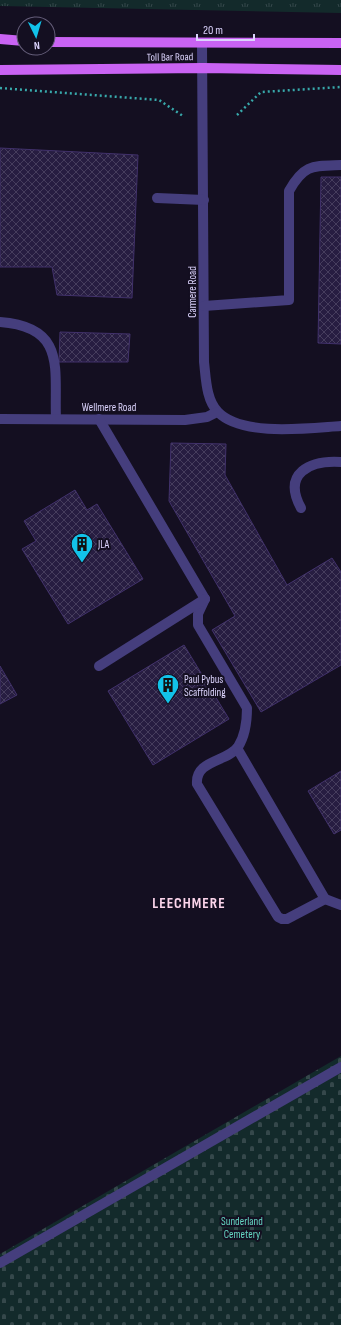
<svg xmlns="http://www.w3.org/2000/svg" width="341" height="1325" font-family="'Sofia Sans Condensed',sans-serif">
<defs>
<pattern id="grass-tufts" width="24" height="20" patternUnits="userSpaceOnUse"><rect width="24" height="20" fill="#132a2b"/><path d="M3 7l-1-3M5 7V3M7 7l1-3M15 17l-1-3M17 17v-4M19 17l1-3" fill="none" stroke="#35484b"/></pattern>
<pattern id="cemetery-stones" width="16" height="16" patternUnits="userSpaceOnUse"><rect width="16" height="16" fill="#132a2b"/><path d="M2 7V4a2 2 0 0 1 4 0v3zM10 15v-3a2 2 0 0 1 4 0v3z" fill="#35484b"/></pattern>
<pattern id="building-cross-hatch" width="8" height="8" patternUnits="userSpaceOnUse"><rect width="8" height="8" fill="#271d41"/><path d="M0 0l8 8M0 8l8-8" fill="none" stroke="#463d5d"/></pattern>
</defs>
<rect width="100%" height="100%" fill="#140f21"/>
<polygon fill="url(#grass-tufts)" points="0,0 341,0 341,13 0,6"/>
<polygon fill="url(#cemetery-stones)" points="341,1056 341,1325 0,1325 0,1254"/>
<g fill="url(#building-cross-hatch)" stroke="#41316b">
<polygon points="0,148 138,155 132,298 57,295 52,267 0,267"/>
<polygon points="321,177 341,177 341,344 318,343"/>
<polygon points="60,332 130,334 128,362 59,362"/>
<polygon points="171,443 226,444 225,475 287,585 332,558 341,572 341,665 261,712 212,630 235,616 169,501"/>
<polygon points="75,490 87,510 97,504 143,579 68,624 22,549 36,541 24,521"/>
<polygon points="184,645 229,719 153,765 108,691"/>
<polygon points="0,666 17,695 0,704"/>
<polygon points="341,771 341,830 334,834 308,791"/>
</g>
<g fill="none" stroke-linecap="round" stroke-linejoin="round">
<g stroke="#38a9ab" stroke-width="2.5" stroke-dasharray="2 3" stroke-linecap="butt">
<polyline points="0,88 159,100 183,116"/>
<polyline points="237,115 261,92 341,87"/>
</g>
<g stroke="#453e7d" stroke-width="10">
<path d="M202,43l2,319c2,16 2,38 14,50 24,25 91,16 123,14"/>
<polyline points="157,198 204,200"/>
<path d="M204,306l85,-6v-109c15,-27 24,-25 52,-26"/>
<path d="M0,322c67,5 54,47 56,97"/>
<polyline points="0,419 185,420 207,417 217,412"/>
<polyline points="99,419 205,599"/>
<path d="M301,508c-19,-35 9,-48 40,-46"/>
<path d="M205,599l-7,15v11l49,83c0,13 -2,28 -9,39 -11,15 -43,13 -41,37l81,133 4,2h5l38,-20 16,6"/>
<polyline points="99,666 205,599"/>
<polyline points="237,748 325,899"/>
<polyline points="0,1263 341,1067"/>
</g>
<g stroke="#c963f3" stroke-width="10">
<polyline points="0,39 24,41"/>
<polyline points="48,42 341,43"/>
<polyline points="0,70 203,68 341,70"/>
</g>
</g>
<defs>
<g id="building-pin" transform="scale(1.15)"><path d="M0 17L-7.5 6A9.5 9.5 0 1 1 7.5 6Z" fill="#12c2e9" stroke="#140f21"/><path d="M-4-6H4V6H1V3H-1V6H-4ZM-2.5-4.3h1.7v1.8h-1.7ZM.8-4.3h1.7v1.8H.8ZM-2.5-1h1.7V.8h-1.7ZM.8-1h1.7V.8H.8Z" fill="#111"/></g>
</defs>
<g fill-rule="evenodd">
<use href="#building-pin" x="82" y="544"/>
<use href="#building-pin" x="168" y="685"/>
</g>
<g text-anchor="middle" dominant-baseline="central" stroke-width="4" stroke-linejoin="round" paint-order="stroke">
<g font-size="11" fill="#dbd3fc" stroke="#140f21">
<text transform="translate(170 57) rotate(-1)">Toll Bar Road</text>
<text transform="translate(192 292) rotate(-90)">Carmere Road</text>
<text x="109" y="407">Wellmere Road</text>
</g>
<g font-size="11" fill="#dbd3fc" stroke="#140f21" text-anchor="start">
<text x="98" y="544">JLA</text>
<text x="184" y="679">Paul Pybus<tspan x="184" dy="13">Scaffolding</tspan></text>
</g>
<g font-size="11" fill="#65d6c3" stroke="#140f21">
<text x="242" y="1221">Sunderland<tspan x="242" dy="13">Cemetery</tspan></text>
</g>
<g font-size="15" font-weight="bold" letter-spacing="1" fill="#fcd5eb" stroke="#140f21">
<text x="189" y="903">LEECHMERE</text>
</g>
</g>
<g transform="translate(36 36) rotate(175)"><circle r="19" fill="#140f21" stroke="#645d79"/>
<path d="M0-3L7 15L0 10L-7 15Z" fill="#12c2e9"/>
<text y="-6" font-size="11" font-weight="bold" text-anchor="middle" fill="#dbd3fc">N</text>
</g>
<path d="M197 34v6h57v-6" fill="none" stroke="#dbd3fc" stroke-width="2"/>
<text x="203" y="34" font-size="12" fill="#dbd3fc" stroke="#140f21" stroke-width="3" paint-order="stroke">20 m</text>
</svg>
